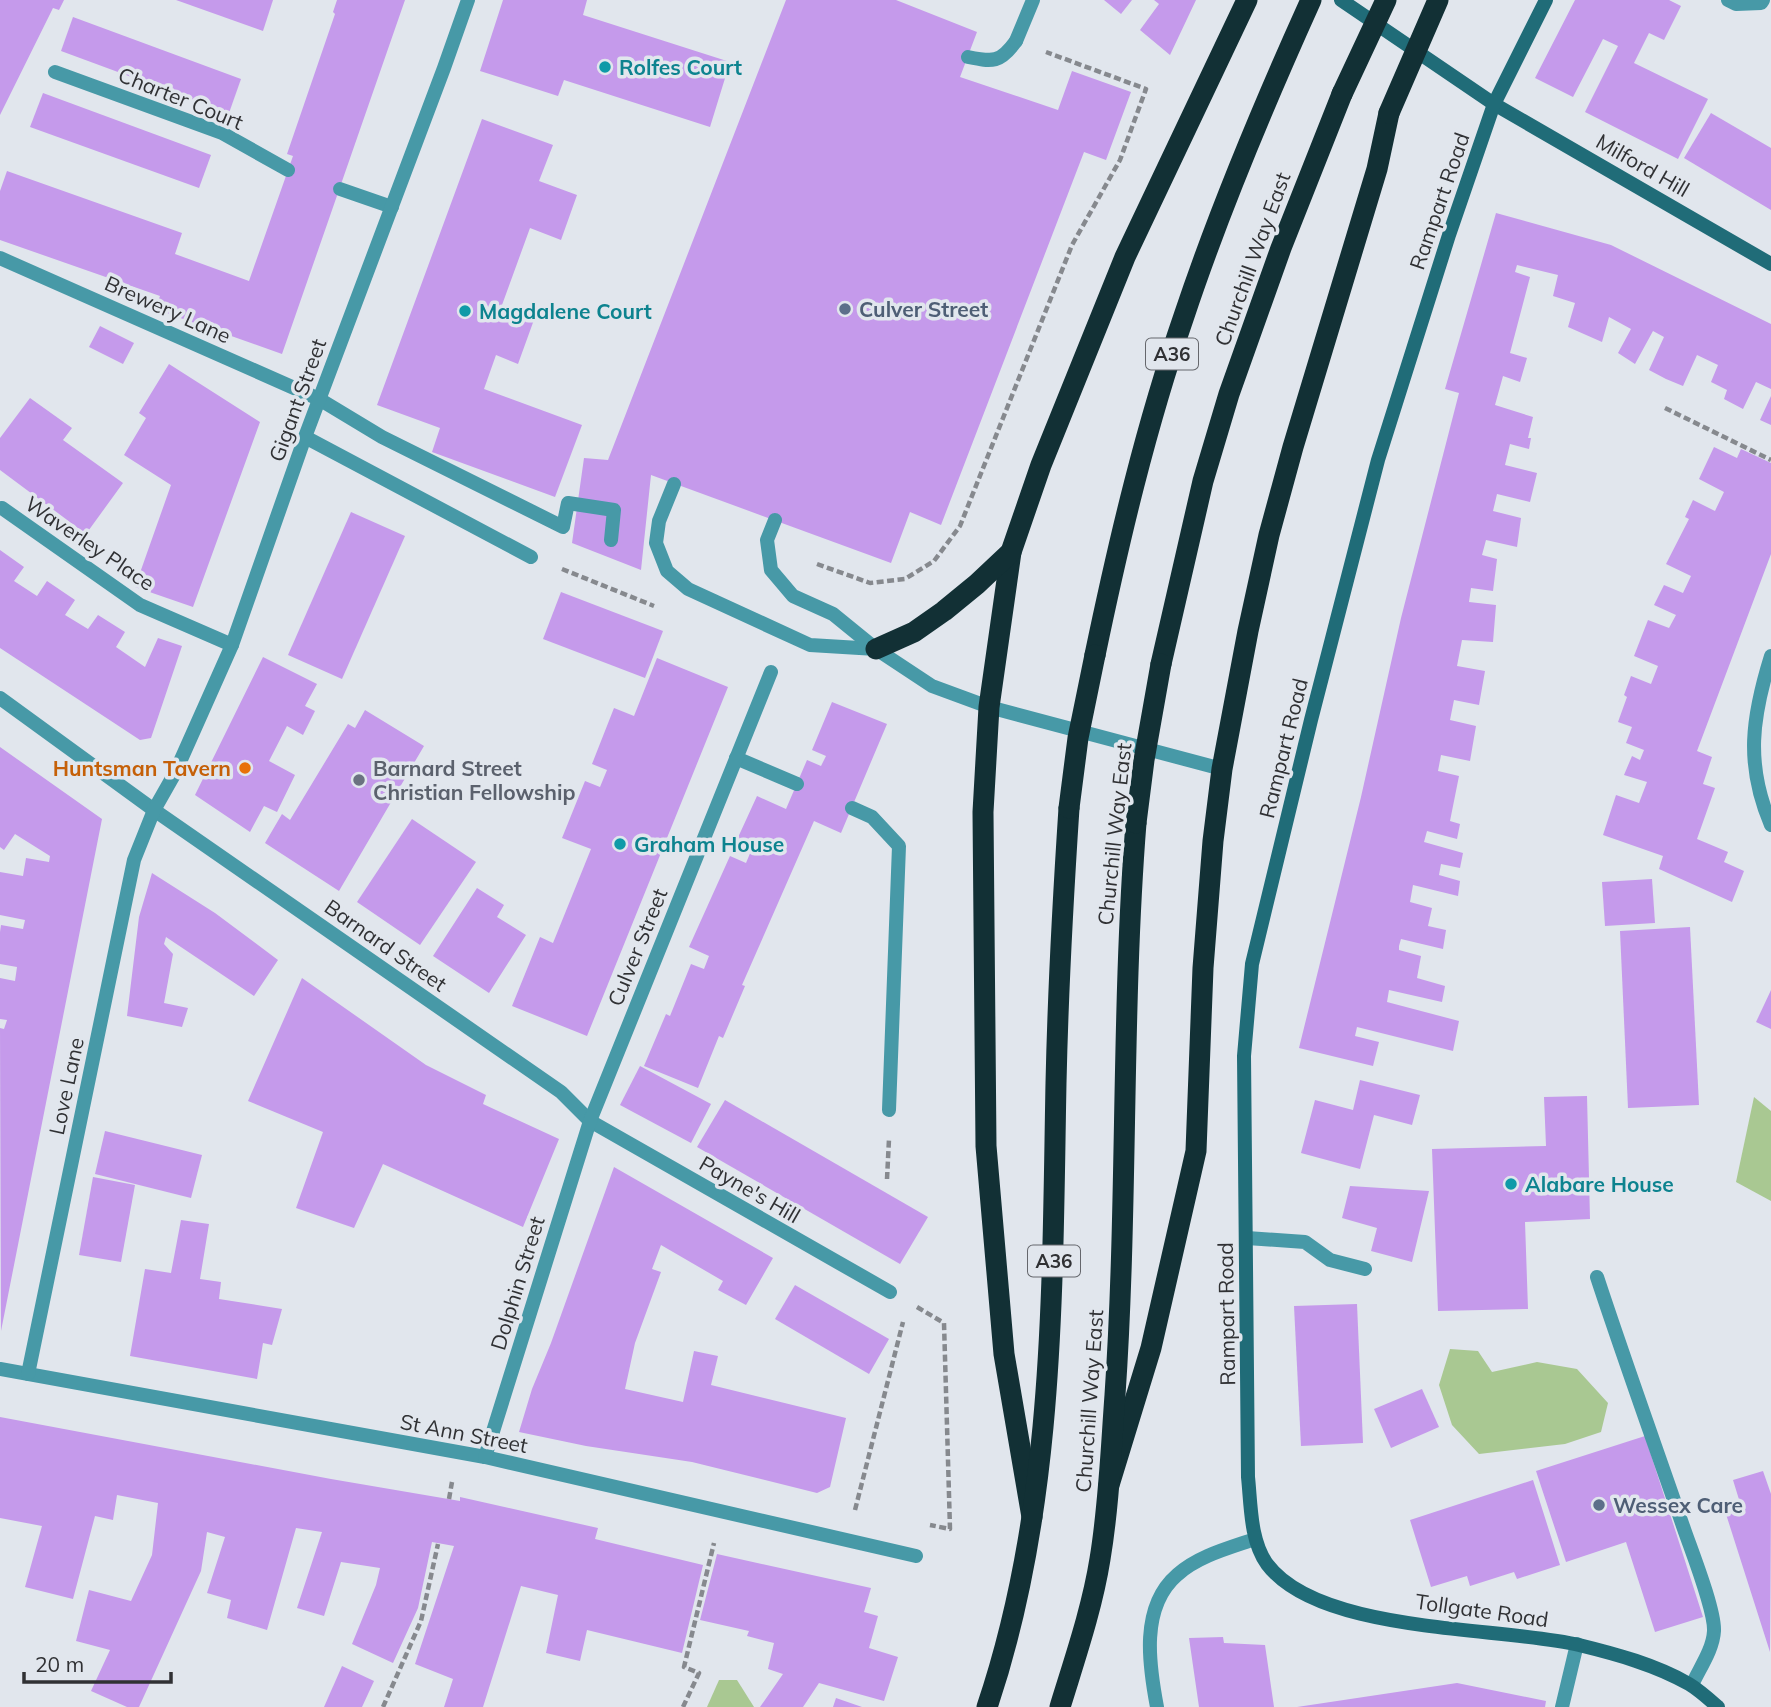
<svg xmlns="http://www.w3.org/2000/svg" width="1771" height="1707" font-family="Mulish,sans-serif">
<rect width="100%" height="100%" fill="#e1e6ed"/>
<g fill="#a9c892">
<polygon points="1754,1097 1771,1111 1771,1201 1736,1182"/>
<polygon points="1450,1349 1478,1351 1492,1372 1537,1362 1577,1369 1608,1403 1601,1432 1565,1444 1479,1454 1452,1425 1439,1385"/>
<polygon points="719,1680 737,1680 754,1707 707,1707"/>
</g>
<g fill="#c59aeb">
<polygon points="0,0 64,0 59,10 53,8 0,115"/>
<polygon points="176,0 273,0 263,31"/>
<polygon points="337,0 405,0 282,354 155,309 160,296 0,240 0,191 7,171 182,233 175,254 249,281 293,156 287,154 335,14 333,12"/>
<polygon points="503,0 587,0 583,15 730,62 710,127 564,80 558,96 480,71"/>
<polygon points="786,0 896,0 977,32 960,77 1058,110 1072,71 1131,92 1106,160 1084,152 941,525 910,512 891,563 651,475 641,570 572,543 584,458 608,460"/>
<polygon points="1104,0 1132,0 1121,14"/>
<polygon points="1154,0 1196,0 1170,55 1140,30 1159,4"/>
<polygon points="1575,0 1669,0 1681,6 1664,40 1649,33 1634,63 1708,99 1678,159 1585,112 1618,46 1603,39 1573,97 1535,78"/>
<polygon points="73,17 241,79 229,113 61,51"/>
<polygon points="43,93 211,155 199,188 30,127"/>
<polygon points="1711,113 1771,148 1771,210 1684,158"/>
<polygon points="482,119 553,145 539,181 577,195 561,240 530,228 502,305 535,317 518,364 496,355 484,389 582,425 555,497 432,452 440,428 377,405"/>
<polygon points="1496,213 1611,245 1771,324 1771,389 1756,382 1743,409 1724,399 1727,390 1711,382 1718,365 1697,355 1683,386 1666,379 1649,370 1664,337 1653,331 1635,364 1618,353 1631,329 1609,317 1602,342 1568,327 1575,303 1553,296 1558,275 1517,265 1515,272 1530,277 1510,353 1527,358 1520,382 1503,376 1495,405 1533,417 1528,438 1531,438 1529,449 1510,444 1505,465 1537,473 1530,502 1497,494 1493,511 1521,518 1517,547 1486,540 1482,555 1497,559 1493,591 1471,588 1469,602 1496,605 1493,642 1462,640 1457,666 1485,671 1479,705 1454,700 1450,720 1476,726 1470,761 1441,755 1438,771 1459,776 1450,821 1460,824 1457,839 1427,831 1424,842 1463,853 1460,868 1441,864 1439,875 1460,881 1458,896 1413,885 1410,902 1432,908 1428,926 1446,930 1443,949 1401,939 1399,946 1399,950 1421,956 1417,978 1445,986 1442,1002 1389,990 1387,1002 1459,1021 1453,1051 1357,1027 1355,1036 1379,1042 1373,1066 1299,1048 1361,797 1401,618 1459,393 1445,389"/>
<polygon points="100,326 134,343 123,364 89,347"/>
<polygon points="169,364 260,422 193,607 135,587 171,485 124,455 146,418 139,413"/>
<polygon points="1771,396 1771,425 1760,420"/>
<polygon points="30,398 72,428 63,440 123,483 86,534 0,470 0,438"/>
<polygon points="1714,447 1737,458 1741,449 1771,463 1771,554 1697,751 1712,757 1703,784 1715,788 1697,839 1728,852 1724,862 1744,871 1732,902 1659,869 1663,856 1603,835 1616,795 1639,803 1647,782 1624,775 1632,756 1640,760 1644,750 1626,743 1632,727 1618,722 1627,697 1624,695 1631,676 1651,684 1658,666 1634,656 1648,620 1669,628 1676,615 1654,605 1664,585 1683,593 1691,576 1666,564 1689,519 1685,517 1693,500 1715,511 1724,492 1699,479"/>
<polygon points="351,512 405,536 342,679 288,655"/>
<polygon points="0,550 24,567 14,581 37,596 47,581 75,600 65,615 88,629 98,615 125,632 116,647 145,667 158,638 182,646 151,738 140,740 0,648"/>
<polygon points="561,592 663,631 645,678 543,639"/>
<polygon points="263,657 317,684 305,706 315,711 303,735 287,726 269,761 295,775 277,812 264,806 250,832 195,795"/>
<polygon points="657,658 728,687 587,1036 512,1006 540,937 553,943 591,849 562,838 585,781 600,787 607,770 592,764 614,708 634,716"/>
<polygon points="832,702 887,724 841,833 814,821 742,985 745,986 723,1038 719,1036 698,1088 644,1066 666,1014 670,1016 691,964 704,969 709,956 689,947 730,856 746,863 751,851 735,844 757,796 786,809 807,760 821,766 826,756 812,750"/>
<polygon points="365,710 424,746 339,891 265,843 282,814 290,820 348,724 355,728"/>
<polygon points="0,747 102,819 1,1331 0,1028 4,1029 7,1020 0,1019 0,978 15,981 17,967 0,964 0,932 1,925 23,929 25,920 0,915 0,872 23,876 26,858 49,862 50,856 15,834 4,850 0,847"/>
<polygon points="412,819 476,862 420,945 357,902"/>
<polygon points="152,873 215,913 278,960 254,996 166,937 164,944 173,954 164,1003 188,1008 182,1027 127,1016 139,917"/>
<polygon points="1652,879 1655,923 1605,926 1602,882"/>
<polygon points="477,888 504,905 497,917 526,935 489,993 433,956"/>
<polygon points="1690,927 1699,1105 1628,1108 1620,931"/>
<polygon points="302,978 426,1065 486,1095 483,1104 559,1139 523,1227 383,1164 354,1228 296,1208 323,1132 248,1101"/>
<polygon points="1771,990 1771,1029 1756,1022"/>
<polygon points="640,1066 711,1104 691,1143 620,1105"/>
<polygon points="1360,1080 1420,1095 1412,1125 1374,1115 1360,1169 1301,1153 1315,1100 1353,1110"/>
<polygon points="1587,1096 1590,1219 1525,1222 1528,1309 1438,1311 1432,1149 1546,1146 1544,1097"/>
<polygon points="725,1100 928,1217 900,1264 697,1147"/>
<polygon points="105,1131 202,1155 191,1198 95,1174"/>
<polygon points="614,1167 773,1258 746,1305 718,1290 723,1281 661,1245 652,1269 661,1272 635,1343 625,1389 683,1402 694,1351 718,1356 711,1385 846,1418 830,1487 817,1493 692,1462 586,1446 519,1432 532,1389 551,1343"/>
<polygon points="93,1177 135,1185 121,1262 79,1255"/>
<polygon points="1350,1186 1429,1191 1412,1262 1371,1251 1377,1228 1342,1218"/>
<polygon points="181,1220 209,1224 200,1279 221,1282 219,1299 282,1309 272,1345 263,1343 257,1379 130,1356 145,1269 171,1273"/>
<polygon points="795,1285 889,1339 869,1374 775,1319"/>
<polygon points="1357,1304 1363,1443 1301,1446 1294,1306"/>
<polygon points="1422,1389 1439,1427 1391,1448 1374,1409"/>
<polygon points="0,1417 331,1479 460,1501 460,1497 598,1528 595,1539 703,1565 682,1653 587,1630 580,1661 546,1653 558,1595 521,1586 483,1707 444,1707 453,1679 415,1664 454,1546 432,1542 418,1608 393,1663 352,1644 376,1585 380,1568 341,1562 324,1616 297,1608 322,1532 296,1528 267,1630 227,1618 231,1600 207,1593 225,1537 207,1532 201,1571 139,1707 127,1707 91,1691 110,1650 76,1641 89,1590 131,1601 152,1555 158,1503 117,1495 113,1520 95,1516 73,1599 25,1587 42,1526 0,1518"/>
<polygon points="1645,1436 1703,1617 1655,1632 1626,1542 1566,1562 1536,1471"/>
<polygon points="1763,1471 1771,1494 1770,1652 1725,1511 1741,1506 1733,1480"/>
<polygon points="1533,1480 1560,1565 1517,1579 1514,1572 1470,1586 1467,1576 1431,1587 1410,1520"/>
<polygon points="717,1554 871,1588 864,1612 878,1616 869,1648 898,1657 884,1701 819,1683 803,1707 760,1707 783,1674 768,1669 774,1643 747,1636 749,1631 700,1620"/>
<polygon points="1223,1637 1224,1643 1265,1645 1274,1707 1199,1707 1189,1638"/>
<polygon points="342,1666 374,1681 362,1707 324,1707"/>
<polygon points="1457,1683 1546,1701 1545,1707 1297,1707"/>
<polygon points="836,1698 862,1707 833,1707"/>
</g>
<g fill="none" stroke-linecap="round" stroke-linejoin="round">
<g stroke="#86898e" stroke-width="4.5" stroke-dasharray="7 3.5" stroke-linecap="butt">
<polyline points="1665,408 1771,460"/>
<polyline points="817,564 870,583 905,579 934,561 960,526 1072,245 1120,160 1146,89 1046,52"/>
<polyline points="562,569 654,606"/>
<polyline points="887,1179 889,1139"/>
<polyline points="917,1307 944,1323 950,1529 930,1525"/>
<polyline points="449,1499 452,1482"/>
<polyline points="855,1510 903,1322"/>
<polyline points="383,1707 421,1621 438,1544"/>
<polyline points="683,1707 699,1673 684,1667 714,1543"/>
</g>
<g stroke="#4799a7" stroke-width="14">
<path d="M968,57c25,5 32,6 48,-16"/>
<polyline points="55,72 222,133 288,170"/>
<polyline points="340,189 392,207"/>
<polyline points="305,437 531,557"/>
<polyline points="674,484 659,521 656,543 667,571 688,589 810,645 876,649"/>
<polyline points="2,508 140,605 232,645"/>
<polyline points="775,520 767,540 771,570 793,596 833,614 876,649"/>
<polyline points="736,758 797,784"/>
<polyline points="852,808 872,817 899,846 889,1110"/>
<polyline points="1247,1238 1305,1242 1330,1260 1365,1269"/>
<path d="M1597,1277c28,85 58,168 87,252 8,23 31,81 30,102 -1,19 -15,38 -22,54"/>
</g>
<g stroke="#4799a7" stroke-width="14">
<polyline points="1728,0 1736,4 1761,3 1763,0"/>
<polyline points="1016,41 1033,0"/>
<polyline points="0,258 319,399 382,437 563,527 568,503 614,510 611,540"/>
<polyline points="876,649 932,686 989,707 1222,769"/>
<path d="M1771,656c-19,61 -26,108 0,169"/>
<polyline points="0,698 154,810 561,1092 590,1121 890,1292"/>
<polyline points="0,1369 485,1457 916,1556"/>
<polyline points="28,1374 134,860 154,810 175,773 232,645 305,437 444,68 468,0"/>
<polyline points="485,1457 590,1121 771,672"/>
<path d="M1157,1707c-8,-42 -17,-100 20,-132 21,-19 52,-27 78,-36"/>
<polyline points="1562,1707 1577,1644"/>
</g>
<g stroke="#206c78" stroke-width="14">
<polyline points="1341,0 1494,104 1771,264"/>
<path d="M1546,0l-52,104 -45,131 -71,225 -67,260 -59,244 -8,92 4,421c3,28 2,63 19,87 52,70 231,62 312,81 37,9 77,20 110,39 10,6 20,15 29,23"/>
</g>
<g stroke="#123035" stroke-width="21">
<polyline points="1011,552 989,707 983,812 986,1146 1004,1354 1032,1517"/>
<polyline points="876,649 914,632 944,611 977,584 1011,552 1041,465 1125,257 1247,0"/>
<path d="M1095,655c24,-115 51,-229 89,-339 36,-108 80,-212 127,-316"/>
<polyline points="1161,664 1203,481 1229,394 1281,248 1342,94"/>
<polyline points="1109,1485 1151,1348 1196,1151 1203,968 1213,841 1222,769 1248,631 1269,535 1293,447 1377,169 1389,113"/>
<path d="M987,1707c68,-201 65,-415 69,-624 2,-92 7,-184 13,-275"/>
<path d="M1060,1707c15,-49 32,-98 40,-148 9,-54 11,-110 15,-164 13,-191 6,-382 21,-572"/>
</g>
<g stroke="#123035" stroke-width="21">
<polyline points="1342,94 1386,0"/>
<polyline points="1389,113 1438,0"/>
<polyline points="1069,808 1078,738 1095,655"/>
<polyline points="1136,823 1144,760 1161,664"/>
</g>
</g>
<g fill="#0f9aa8" stroke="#e1e6ed" stroke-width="2.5">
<circle cx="605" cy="67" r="7"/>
<circle cx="465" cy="311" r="7"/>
<circle cx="620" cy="844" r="7"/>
<circle cx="1511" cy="1184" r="7"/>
</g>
<g fill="#5c6f8a" stroke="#e1e6ed" stroke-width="2.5">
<circle cx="845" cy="309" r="7"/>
<circle cx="1599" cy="1505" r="7"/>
</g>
<circle fill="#e8710a" stroke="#e1e6ed" stroke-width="2.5" cx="245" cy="768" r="7"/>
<circle fill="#6b7280" stroke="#e1e6ed" stroke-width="2.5" cx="359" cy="780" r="7"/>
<g text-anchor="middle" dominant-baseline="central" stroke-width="7" stroke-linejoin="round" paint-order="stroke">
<g fill="#e1e6ed" stroke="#65676c" stroke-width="2">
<rect x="1146" y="338.5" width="52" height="31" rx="5"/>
<rect x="1028" y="1245.5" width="52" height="31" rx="5"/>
</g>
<g font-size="19" font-weight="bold" fill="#303134">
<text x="1172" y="354">A36</text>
<text x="1054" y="1261">A36</text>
</g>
<g font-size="21" font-weight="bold" fill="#0d838f" stroke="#e1e6ed" text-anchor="start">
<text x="619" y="67">Rolfes Court</text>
<text x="479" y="311">Magdalene Court</text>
<text x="634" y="844">Graham House</text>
<text x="1525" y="1184">Alabare House</text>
</g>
<g font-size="21" fill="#303134" stroke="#e1e6ed">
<text transform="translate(181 98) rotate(22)">Charter Court</text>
<text transform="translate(1643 165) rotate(30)">Milford Hill</text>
<text transform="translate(1439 201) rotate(-71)">Rampart Road</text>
<text transform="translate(1252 259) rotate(-70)">Churchill Way East</text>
<text transform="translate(168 309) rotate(24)">Brewery Lane</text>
<text transform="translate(297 400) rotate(-70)">Gigant Street</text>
<text transform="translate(90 543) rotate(34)">Waverley Place</text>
<text transform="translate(1283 748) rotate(-76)">Rampart Road</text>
<text transform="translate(1114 834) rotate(-84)">Churchill Way East</text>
<text transform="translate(386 945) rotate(35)">Barnard Street</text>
<text transform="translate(637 947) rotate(-68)">Culver Street</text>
<text transform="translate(66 1086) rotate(-78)">Love Lane</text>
<text transform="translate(750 1189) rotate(30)">Payne's Hill</text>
<text transform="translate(517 1283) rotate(-73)">Dolphin Street</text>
<text transform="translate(1226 1314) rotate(-91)">Rampart Road</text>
<text transform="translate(1089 1401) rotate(-86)">Churchill Way East</text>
<text transform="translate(464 1433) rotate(11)">St Ann Street</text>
<text transform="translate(1482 1610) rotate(8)">Tollgate Road</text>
</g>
<g font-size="21" font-weight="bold" fill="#4e5e75" stroke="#e1e6ed" text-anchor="start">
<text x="859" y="309">Culver Street</text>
<text x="1613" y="1505">Wessex Care</text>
</g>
<g font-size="21" font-weight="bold" fill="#c56008" stroke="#e1e6ed" text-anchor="end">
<text x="231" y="768">Huntsman Tavern</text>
</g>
<g font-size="21" font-weight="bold" fill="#5b616d" stroke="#e1e6ed" text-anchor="start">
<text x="373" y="768">Barnard Street<tspan x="373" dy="24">Christian Fellowship</tspan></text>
</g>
</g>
<path d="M24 1672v10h147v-10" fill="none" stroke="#303134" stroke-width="3.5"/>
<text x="35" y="1672" font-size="21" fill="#303134" stroke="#e1e6ed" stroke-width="5" paint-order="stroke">20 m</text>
</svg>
